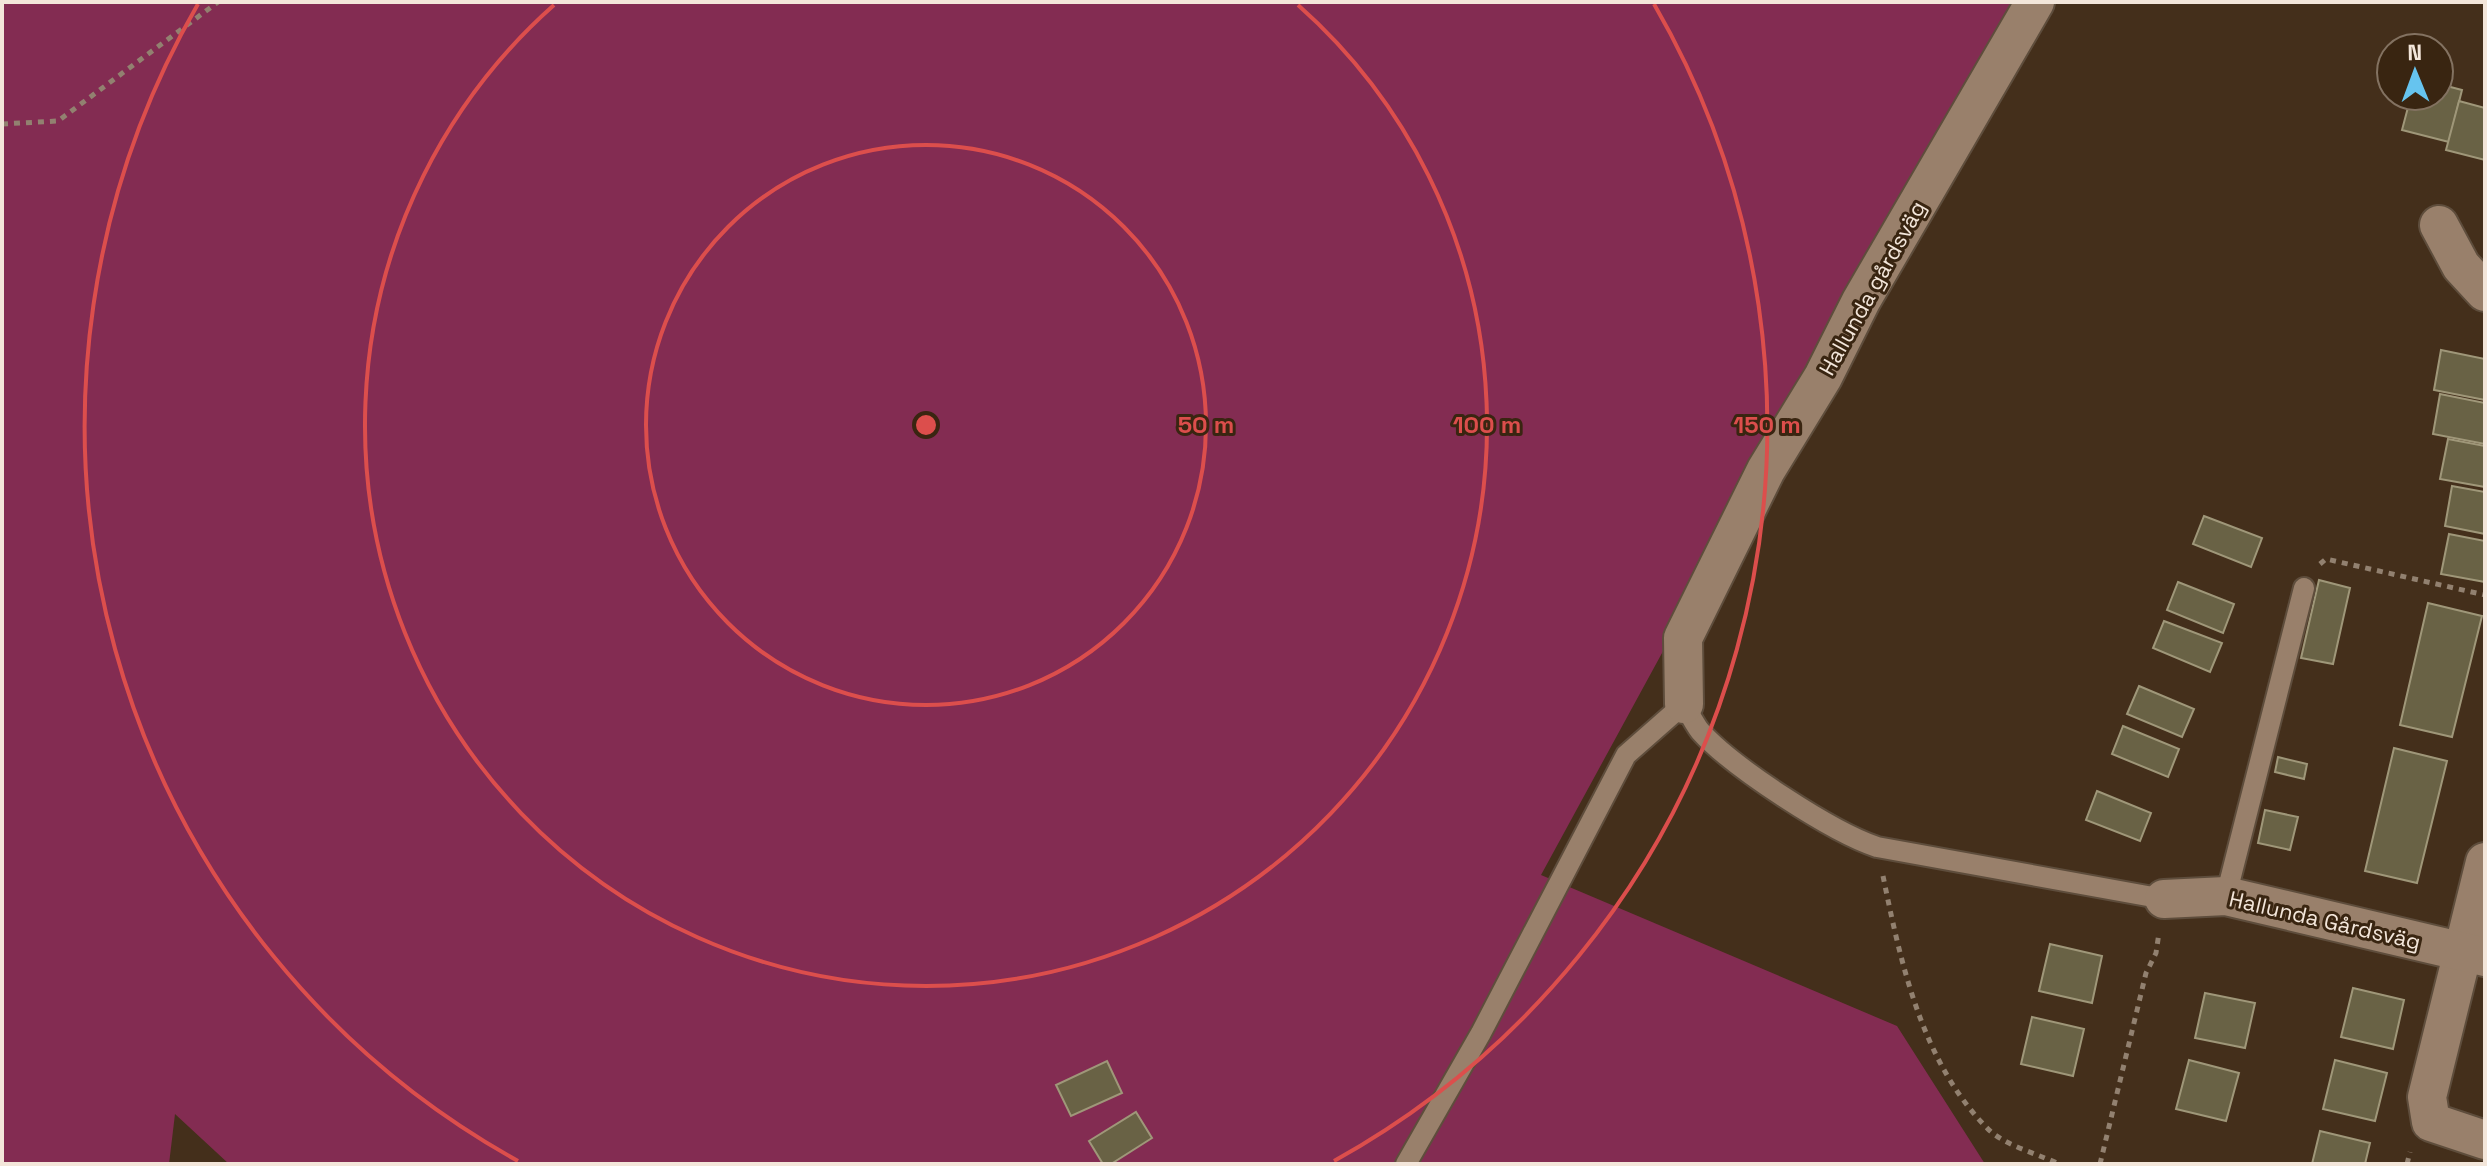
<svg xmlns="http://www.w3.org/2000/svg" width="2487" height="1166" font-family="'Space Grotesk',sans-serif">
<rect width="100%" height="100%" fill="#442f1b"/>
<polygon fill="#832c52" points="2,2 2017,2 1541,875 1897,1026 1985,1164 229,1164 175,1114 169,1164 2,1164"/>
<g fill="#696245" stroke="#9f9779" stroke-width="2">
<polygon points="2439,84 2462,90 2449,142 2402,130 2411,96 2439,96"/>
<polygon points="2459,101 2485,108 2485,160 2446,150"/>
<polygon points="2441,350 2485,359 2485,400 2434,390"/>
<polygon points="2440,394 2485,403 2485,444 2433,434"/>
<polygon points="2448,439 2485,446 2485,487 2440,479"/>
<polygon points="2452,486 2485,492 2485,534 2445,526"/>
<polygon points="2204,516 2262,538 2251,567 2193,544"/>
<polygon points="2449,534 2485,541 2485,582 2441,574"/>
<polygon points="2319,580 2350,588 2333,664 2301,658"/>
<polygon points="2178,582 2234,604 2223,633 2167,610"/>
<polygon points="2428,603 2482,616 2452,737 2400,725"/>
<polygon points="2164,621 2222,643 2210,672 2153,648"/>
<polygon points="2139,686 2194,709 2182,737 2127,714"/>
<polygon points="2123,726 2179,749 2168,777 2112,754"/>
<polygon points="2394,748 2447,761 2417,883 2365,871"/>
<polygon points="2278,757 2307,764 2304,779 2275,772"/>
<polygon points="2097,791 2151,813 2140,841 2086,820"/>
<polygon points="2265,810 2298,817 2290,850 2258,843"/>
<polygon points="2050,944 2102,956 2092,1003 2039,991"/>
<polygon points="2353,988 2404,1000 2393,1049 2341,1037"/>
<polygon points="2205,993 2255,1003 2245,1048 2195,1038"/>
<polygon points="2032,1017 2084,1029 2073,1076 2021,1064"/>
<polygon points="2189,1060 2239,1073 2226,1121 2176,1109"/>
<polygon points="2335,1060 2387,1073 2375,1121 2323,1109"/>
<polygon points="1107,1061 1122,1093 1071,1116 1056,1085"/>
<polygon points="1136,1112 1152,1138 1111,1164 1103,1164 1089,1141"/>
<polygon points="2320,1131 2370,1143 2365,1164 2312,1164"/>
</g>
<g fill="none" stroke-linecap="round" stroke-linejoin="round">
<g stroke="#5e4d3c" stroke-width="24">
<g id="lane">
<polyline points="2226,896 2304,588"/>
<path d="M1406,1164l75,-131 145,-278 58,-51c5,9 10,19 16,27 32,36 132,101 177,116l287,52"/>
</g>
</g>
<g stroke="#5e4d3c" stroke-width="42">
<g id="street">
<polyline points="2439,225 2461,266 2485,292"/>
<polyline points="1684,704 1683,638 1766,470 1823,377 1861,301 2035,2"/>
<polyline points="2485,862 2427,1097 2431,1122 2485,1140"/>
<polyline points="2164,899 2226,896 2485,957"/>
</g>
</g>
<g stroke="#928170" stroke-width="5" stroke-dasharray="6 6" stroke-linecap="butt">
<polyline points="2,124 58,121 218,2"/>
<polyline points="2320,564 2326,559 2485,595"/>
<path d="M1883,876c18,88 39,186 104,252 16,17 51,26 72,36"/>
<polyline points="2100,1164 2146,973 2156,953 2159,933"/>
<polyline points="2407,1164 2410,1152"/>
</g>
<use href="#lane" stroke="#99806b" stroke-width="20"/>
<use href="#street" stroke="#99806b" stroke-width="38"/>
</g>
<g fill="none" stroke="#dc4e4c" stroke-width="4">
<circle cx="926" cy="425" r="280"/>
<path d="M1298 5A561 561 0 1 1 554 5"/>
<path d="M518 1161A841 841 0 0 1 198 4M1654 4A841 841 0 0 1 1334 1161"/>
</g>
<g text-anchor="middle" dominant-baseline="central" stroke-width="6" stroke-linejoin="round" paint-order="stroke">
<g font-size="22" fill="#f3e6da" stroke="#392511">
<text transform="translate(1872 288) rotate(-61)">Hallunda gårdsväg</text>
<text transform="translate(2325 920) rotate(13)">Hallunda Gårdsväg</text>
</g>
</g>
<circle cx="926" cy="425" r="12" fill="#dc4e4c" stroke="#392511" stroke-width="4"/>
<g font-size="24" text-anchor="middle" font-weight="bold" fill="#dc4e4c" stroke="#392511" stroke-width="6" stroke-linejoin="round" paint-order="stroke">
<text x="1206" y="433">50 m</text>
<text x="1487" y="433">100 m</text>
<text x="1767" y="433">150 m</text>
</g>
<rect width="2487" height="1166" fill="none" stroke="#f3e6da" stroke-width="8"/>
<g transform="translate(2415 72) rotate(359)"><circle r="38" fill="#392511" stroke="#837261" stroke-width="2"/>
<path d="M0-6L14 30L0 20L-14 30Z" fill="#66c4ef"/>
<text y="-12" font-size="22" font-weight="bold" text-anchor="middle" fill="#f3e6da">N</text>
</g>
</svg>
